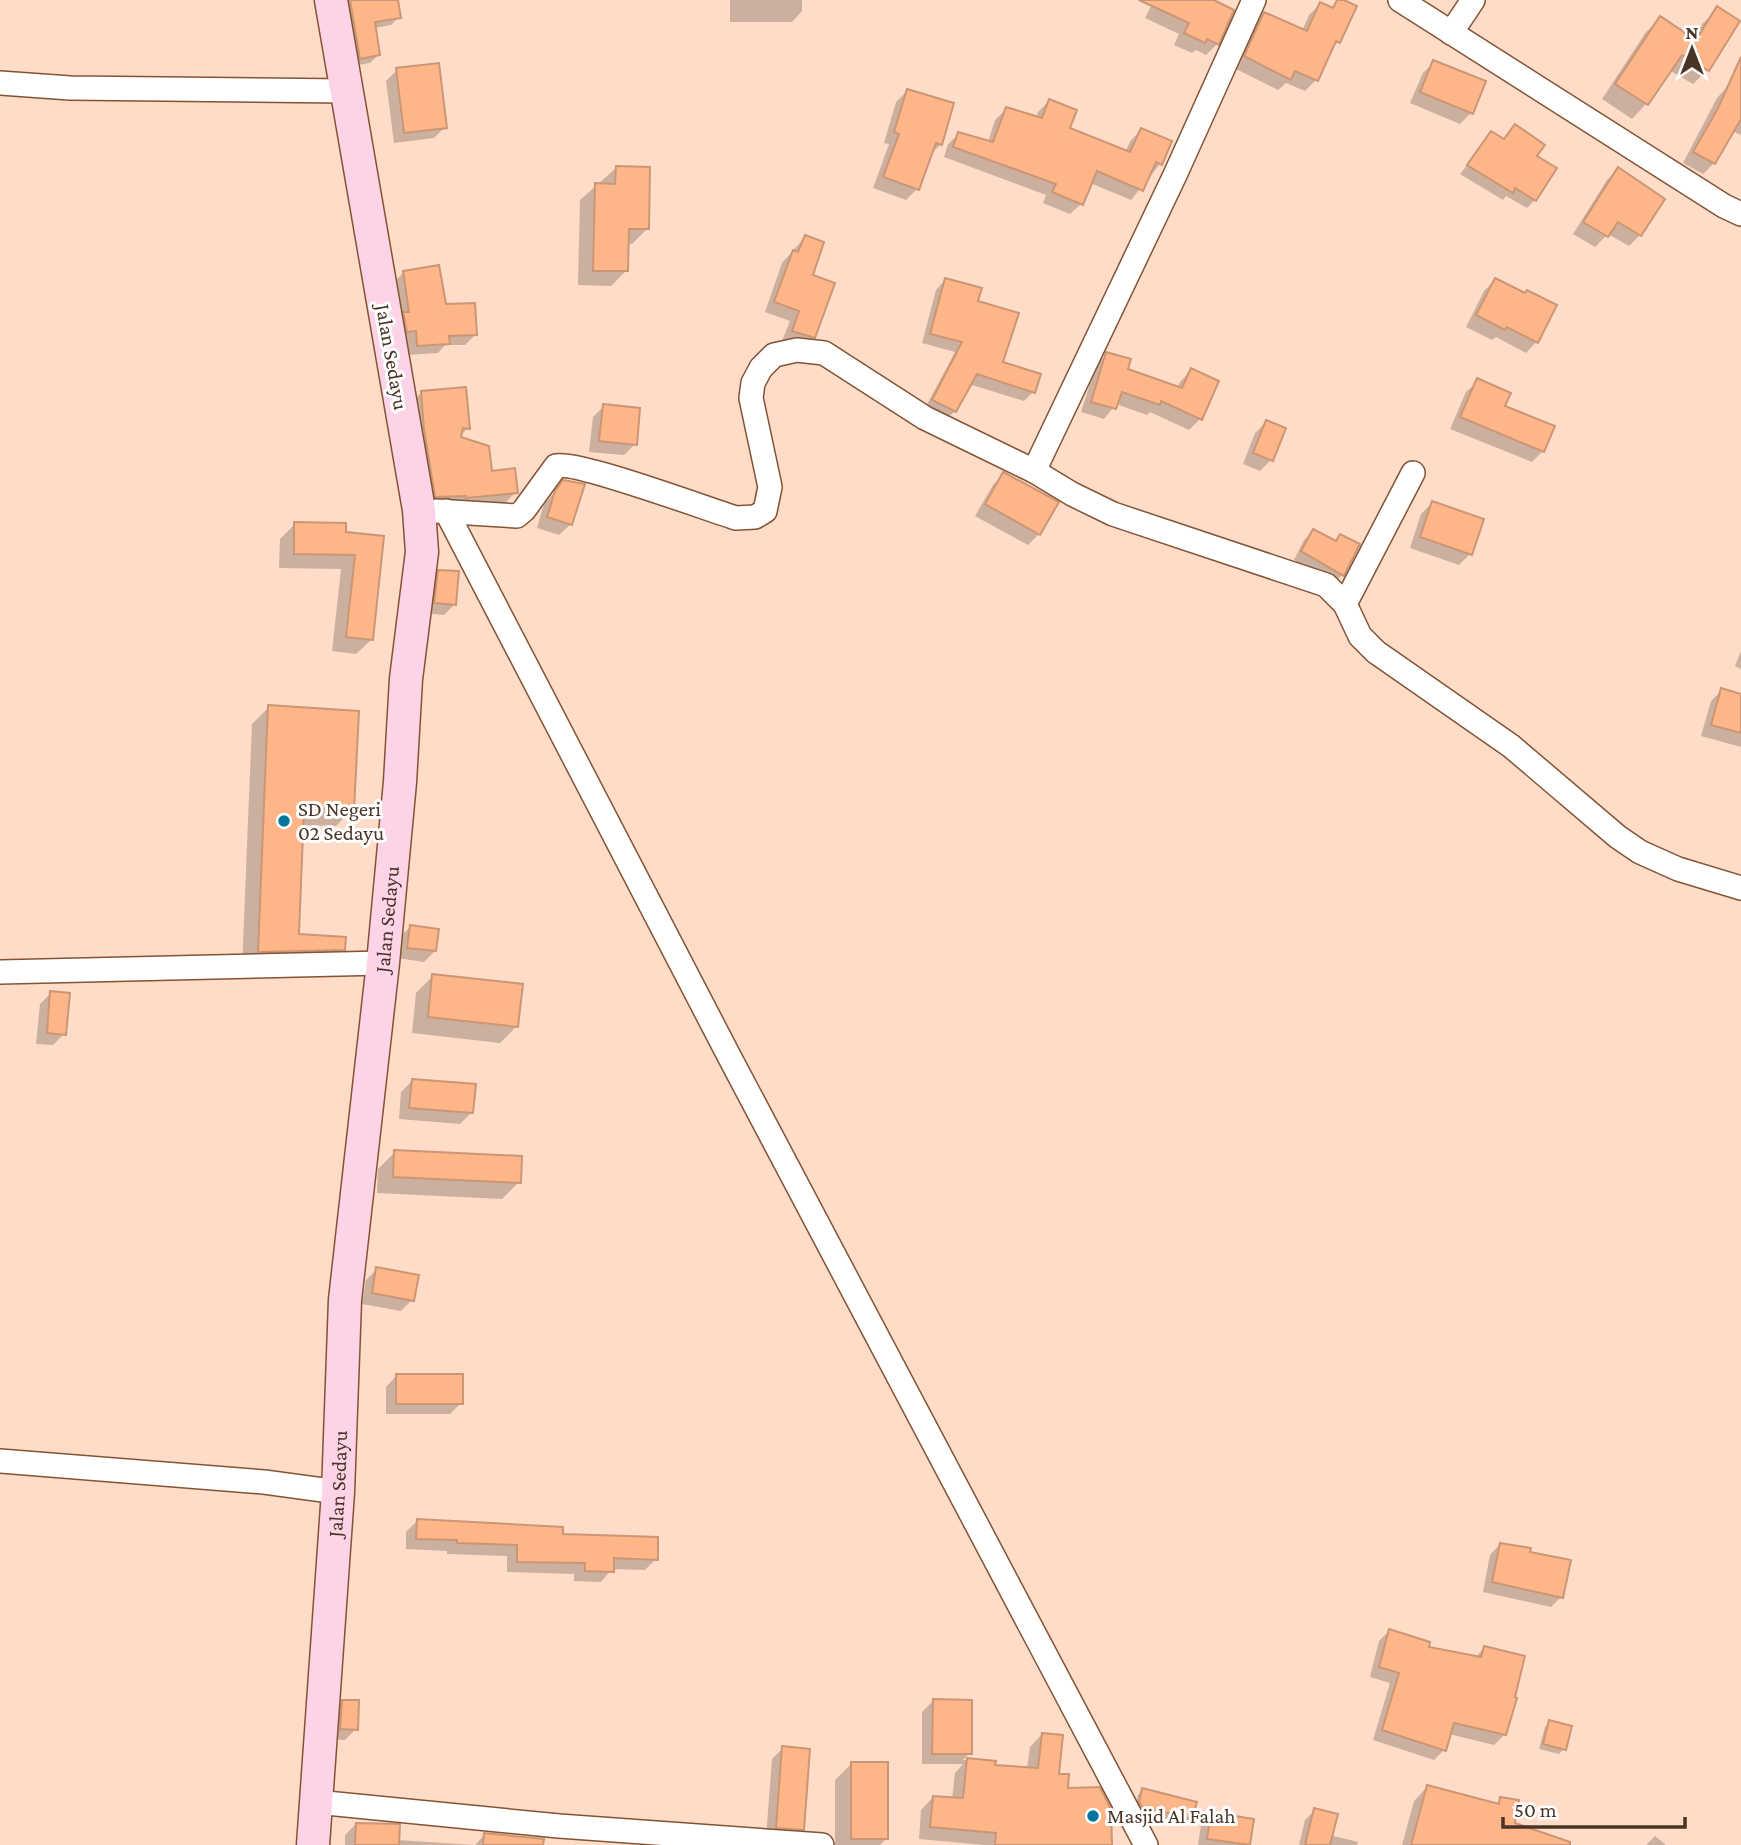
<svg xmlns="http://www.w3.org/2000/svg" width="1741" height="1845" font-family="'Crimson Pro',serif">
<rect width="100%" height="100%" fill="#fedcc7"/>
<g fill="#0003">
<polygon points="339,0 396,0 399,17 391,25 374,28 378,55 370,63 352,66"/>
<polygon points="730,0 802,0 802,11 792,22 730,22"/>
<polygon points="1154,0 1207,0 1217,44 1206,55 1196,50 1192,53 1174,45 1179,34 1145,18"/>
<polygon points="1338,0 1338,42 1329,51 1316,80 1305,91 1286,83 1278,90 1234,68 1253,26 1264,15 1302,31 1309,15 1320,4 1330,9"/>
<polygon points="1718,9 1707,70 1693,84 1669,70 1646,104 1632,119 1602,99 1646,32 1661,18 1693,39 1703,23"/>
<polygon points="1434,62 1471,113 1460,124 1410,103 1423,73"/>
<polygon points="397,70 445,127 434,138 394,143 386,81"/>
<polygon points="1728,86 1741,93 1741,135 1732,131 1714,163 1703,174 1683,163 1717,98"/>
<polygon points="907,91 941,144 930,155 917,189 906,200 873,188 889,144 884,143 896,102"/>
<polygon points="1049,101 1067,129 1125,152 1131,140 1141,130 1160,164 1131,200 1090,183 1081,204 1070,214 1043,203 1046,195 944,157 948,144 959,134 988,142 995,120 1006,109 1036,118 1038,112"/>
<polygon points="1515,126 1535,156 1535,200 1527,208 1506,196 1503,200 1460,174 1492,133 1502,140"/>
<polygon points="616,168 647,229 632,244 626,244 626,271 611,286 578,285 580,200"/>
<polygon points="1618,169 1640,235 1629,246 1608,234 1595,247 1573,234 1607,180"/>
<polygon points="805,237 811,276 814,337 803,347 782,341 790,321 765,312 782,263"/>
<polygon points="404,272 475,335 465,345 445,345 438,353 407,355 407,340 397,341 394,282"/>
<polygon points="945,280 976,302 1001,363 1033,392 1024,401 969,384 955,411 945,421 924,410 955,352 922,343 936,290"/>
<polygon points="1495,280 1537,341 1526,353 1496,337 1492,340 1466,327 1484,291"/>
<polygon points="1107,354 1126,370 1177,388 1180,382 1191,370 1200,419 1189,430 1150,412 1147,415 1116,404 1104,419 1081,412 1096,365"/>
<polygon points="1478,381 1543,451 1532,462 1450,429 1466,392"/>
<polygon points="421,393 468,428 460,436 490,473 516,492 505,503 456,508 425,508 410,404"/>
<polygon points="604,406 635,444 624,455 589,452 593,417"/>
<polygon points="1266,422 1271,460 1260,471 1243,464 1255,433"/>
<polygon points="1004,474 1039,534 1028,545 975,516 993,485"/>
<polygon points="564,482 571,524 559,535 537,528 544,504"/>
<polygon points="1432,503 1470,554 1459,565 1410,548 1421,514"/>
<polygon points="295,524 344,533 382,538 371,640 356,654 332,651 341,569 279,568 280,539"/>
<polygon points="1313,531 1334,542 1340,536 1358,545 1342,575 1333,584 1294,560 1304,540"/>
<polygon points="439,572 455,604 444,615 424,613 428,583"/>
<polygon points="1741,651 1741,669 1735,666"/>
<polygon points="1722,690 1741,695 1741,747 1701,736 1711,701"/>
<polygon points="269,707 353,809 336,826 302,825 297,936 343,949 326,966 242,968 252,724"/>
<polygon points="410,927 435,951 424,962 397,958 399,938"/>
<polygon points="433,976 517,1026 500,1043 412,1033 416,993"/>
<polygon points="51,993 64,1034 53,1045 36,1044 40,1004"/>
<polygon points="412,1081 471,1113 460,1124 399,1119 401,1092"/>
<polygon points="395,1152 519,1182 502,1199 377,1193 378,1169"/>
<polygon points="377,1269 412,1300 401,1311 362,1304 366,1280"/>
<polygon points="397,1375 461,1403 450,1414 386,1414 386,1387"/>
<polygon points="417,1521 561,1535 656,1559 645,1570 612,1569 601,1582 574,1581 574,1574 507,1572 507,1556 447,1554 447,1551 406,1549 406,1532"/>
<polygon points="1500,1544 1528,1553 1561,1597 1551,1607 1483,1592 1490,1555"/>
<polygon points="1389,1631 1426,1648 1475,1658 1484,1648 1504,1735 1494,1745 1449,1734 1444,1750 1434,1760 1373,1740 1390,1683 1370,1677 1379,1641"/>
<polygon points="342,1701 356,1729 345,1740 329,1739 331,1713"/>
<polygon points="933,1701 970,1753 963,1760 994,1762 993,1767 1027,1769 1030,1747 1042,1734 1058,1776 1110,1845 984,1845 919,1839 921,1810 933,1797 952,1799 955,1773 963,1764 922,1764 922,1712"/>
<polygon points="1550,1722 1564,1749 1559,1754 1539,1749 1545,1727"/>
<polygon points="783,1748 802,1829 791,1840 766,1838 772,1759"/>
<polygon points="852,1763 887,1838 880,1845 835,1845 835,1780"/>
<polygon points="1427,1787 1494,1805 1501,1799 1513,1824 1537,1845 1402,1845 1414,1801"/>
<polygon points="1143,1790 1190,1818 1185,1824 1136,1811 1135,1808 1138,1795"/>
<polygon points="1315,1810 1330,1835 1358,1842 1357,1845 1299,1845 1305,1820"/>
<polygon points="1212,1814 1252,1820 1248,1845 1198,1845 1201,1825"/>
<polygon points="356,1824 397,1840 475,1845 485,1834 542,1845 345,1845 345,1835"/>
<polygon points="1655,1836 1666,1845 1646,1845"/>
</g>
<g fill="#feb689" stroke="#cb9675" stroke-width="2">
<polygon points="350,0 398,0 401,18 375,22 380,55 360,59"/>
<polygon points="1139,0 1214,0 1234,10 1219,45 1207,39 1205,43 1184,33 1189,23"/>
<polygon points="1337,0 1344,0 1357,6 1340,43 1336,41 1318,81 1295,71 1291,80 1244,56 1264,12 1307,31 1320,2 1333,8"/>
<polygon points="1717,6 1740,21 1709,71 1682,55 1648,105 1615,84 1660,16 1696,40"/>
<polygon points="1741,57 1741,119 1715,164 1693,152 1718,108"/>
<polygon points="1433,60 1486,81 1473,114 1420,92"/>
<polygon points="439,63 447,128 404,133 396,68"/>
<polygon points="907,89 954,103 942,145 936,143 919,190 883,177 899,134 894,132"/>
<polygon points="1049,99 1077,110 1070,128 1130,152 1141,128 1172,141 1162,165 1156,162 1143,191 1097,171 1083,205 1052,192 1056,184 953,147 958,132 993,142 1006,107 1042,118"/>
<polygon points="1515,124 1545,145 1537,156 1557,168 1536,201 1515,188 1513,193 1467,165 1491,131 1504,139"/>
<polygon points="616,166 650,167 649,229 629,229 628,271 593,271 595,183 615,184"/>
<polygon points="1618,167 1665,199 1641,236 1618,222 1608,237 1583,222"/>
<polygon points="805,235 824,242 813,275 835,283 815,338 792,331 799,311 774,302 793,250 798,252"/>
<polygon points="439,265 446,304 475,303 477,335 449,336 450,344 417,346 416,331 407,332 403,312 409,312 403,271"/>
<polygon points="945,278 982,288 978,301 1019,313 1003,362 1041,374 1035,393 977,374 956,412 932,400 962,342 930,334"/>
<polygon points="1495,278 1525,293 1527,290 1557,305 1538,343 1507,327 1505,330 1476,315"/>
<polygon points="1106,352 1131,359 1128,369 1182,388 1191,368 1219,381 1202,420 1161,401 1160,405 1122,392 1116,409 1091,402"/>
<polygon points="1477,378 1511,393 1505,406 1555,426 1544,452 1460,417"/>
<polygon points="466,387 470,429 463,428 461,437 489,446 492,471 515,468 518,493 466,498 466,496 435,497 424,429 421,391"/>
<polygon points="603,404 640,408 637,445 599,441"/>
<polygon points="1266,420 1286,428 1273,461 1253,453"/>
<polygon points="1003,472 1059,502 1040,535 985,504"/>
<polygon points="563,480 585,484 572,525 547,517 555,491"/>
<polygon points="1432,501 1484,519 1472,555 1420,537"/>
<polygon points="294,522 346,523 346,532 384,536 373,640 346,637 355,555 294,554"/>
<polygon points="1313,529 1336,541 1340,534 1360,544 1344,576 1301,551"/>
<polygon points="438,570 459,571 456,605 434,603"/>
<polygon points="1721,688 1741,694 1741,733 1711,725"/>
<polygon points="268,705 359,711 354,810 304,808 299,934 346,937 345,950 258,952"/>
<polygon points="410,925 439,929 436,951 407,948"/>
<polygon points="432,974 523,984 518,1027 428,1017"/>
<polygon points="50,991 70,993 66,1035 47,1033"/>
<polygon points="412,1079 476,1084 473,1113 409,1108"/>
<polygon points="394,1150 522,1156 521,1183 393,1177"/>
<polygon points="376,1267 419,1275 414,1301 372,1293"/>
<rect x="396" y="1374" width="67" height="30"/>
<polygon points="417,1519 563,1527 563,1534 658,1537 658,1560 614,1558 614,1572 585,1571 585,1563 517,1562 517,1545 457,1543 457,1540 416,1539"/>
<polygon points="1500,1543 1531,1548 1530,1552 1571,1560 1563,1598 1492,1582"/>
<polygon points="1389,1629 1430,1642 1429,1647 1481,1657 1484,1646 1525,1656 1515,1697 1517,1698 1506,1735 1454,1723 1446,1751 1382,1730 1399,1673 1379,1667"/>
<polygon points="933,1699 972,1700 972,1754 932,1754"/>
<polygon points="342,1700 359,1700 358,1730 340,1729"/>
<polygon points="1549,1720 1572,1726 1566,1750 1543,1744"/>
<polygon points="1042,1733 1063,1735 1059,1774 1069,1774 1068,1788 1100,1787 1111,1809 1112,1845 995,1845 996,1833 930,1827 933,1796 963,1798 967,1758 996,1761 995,1765 1038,1768"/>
<polygon points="782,1746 810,1749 804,1830 776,1828"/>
<rect x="851" y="1762" width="37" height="77"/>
<polygon points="1427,1785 1499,1804 1500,1797 1519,1800 1515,1823 1570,1842 1570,1845 1411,1845"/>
<polygon points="1142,1788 1197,1802 1192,1819 1141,1806 1139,1802"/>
<polygon points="1314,1808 1338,1814 1330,1845 1305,1845"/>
<polygon points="1211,1812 1254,1819 1250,1845 1207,1839"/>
<polygon points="356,1823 400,1824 399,1845 355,1845"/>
<polygon points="484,1833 544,1839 543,1845 483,1845"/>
</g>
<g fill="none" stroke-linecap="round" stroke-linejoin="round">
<g stroke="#835333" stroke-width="26">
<g id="street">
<polyline points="1400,0 1724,206 1741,214"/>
<polyline points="1451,33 1473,0"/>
<polyline points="0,83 70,88 346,91"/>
<polyline points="1034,471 1072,494 1113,514 1326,585 1345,604 1360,636 1376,652 1511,746 1618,837 1640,852 1678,869 1741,888"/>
<path d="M436,511l81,5 7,-6 32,-44c19,-6 151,43 180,52l19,-1 10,-6 5,-24 -19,-89 2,-15 8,-15 13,-13 23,-5 27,3 101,65 109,53 141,-296 79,-175"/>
<polyline points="446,511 729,1056 1146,1845"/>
<polyline points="1345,604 1413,473"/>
<polyline points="0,972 383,963"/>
<polyline points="0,1461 264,1482 338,1492"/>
<polyline points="316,1802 559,1826 822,1845"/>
</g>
</g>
<g stroke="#835333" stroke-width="35">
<g id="secondary">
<path id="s1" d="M313,1845l25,-353 7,-192 38,-337 17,-181 6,-103 16,-127 -3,-42 -88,-510"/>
</g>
</g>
<use href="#street" stroke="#fff" stroke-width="23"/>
<use href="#secondary" stroke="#fdd4e7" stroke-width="32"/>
</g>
<g fill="#0675a0" stroke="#fff" stroke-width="2.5">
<circle cx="284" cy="821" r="7"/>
<circle cx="1093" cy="1816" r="7"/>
</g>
<g text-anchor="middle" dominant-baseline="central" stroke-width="6" stroke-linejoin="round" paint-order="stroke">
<g font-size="21" fill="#4a3426" stroke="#fff">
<text transform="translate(392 357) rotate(80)">Jalan Sedayu</text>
<text stroke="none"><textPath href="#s1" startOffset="929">Jalan Sedayu</textPath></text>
<text stroke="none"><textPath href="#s1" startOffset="362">Jalan Sedayu</textPath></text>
</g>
<g font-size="21" fill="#4a3426" stroke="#fff" text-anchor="start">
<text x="298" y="809">SD Negeri<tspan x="298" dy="24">02 Sedayu</tspan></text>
<text x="1107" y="1816">Masjid Al Falah</text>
</g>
</g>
<g transform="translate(1692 49)" stroke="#ffffff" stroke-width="5" paint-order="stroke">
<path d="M0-5L12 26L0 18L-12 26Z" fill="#4a3426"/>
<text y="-10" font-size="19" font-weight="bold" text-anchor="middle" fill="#4a3426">N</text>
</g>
<path d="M1503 1817v10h182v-10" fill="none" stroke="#4a3426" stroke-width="3.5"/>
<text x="1514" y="1817" font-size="21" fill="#4a3426" stroke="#ffffff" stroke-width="5" paint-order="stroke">50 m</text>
</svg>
